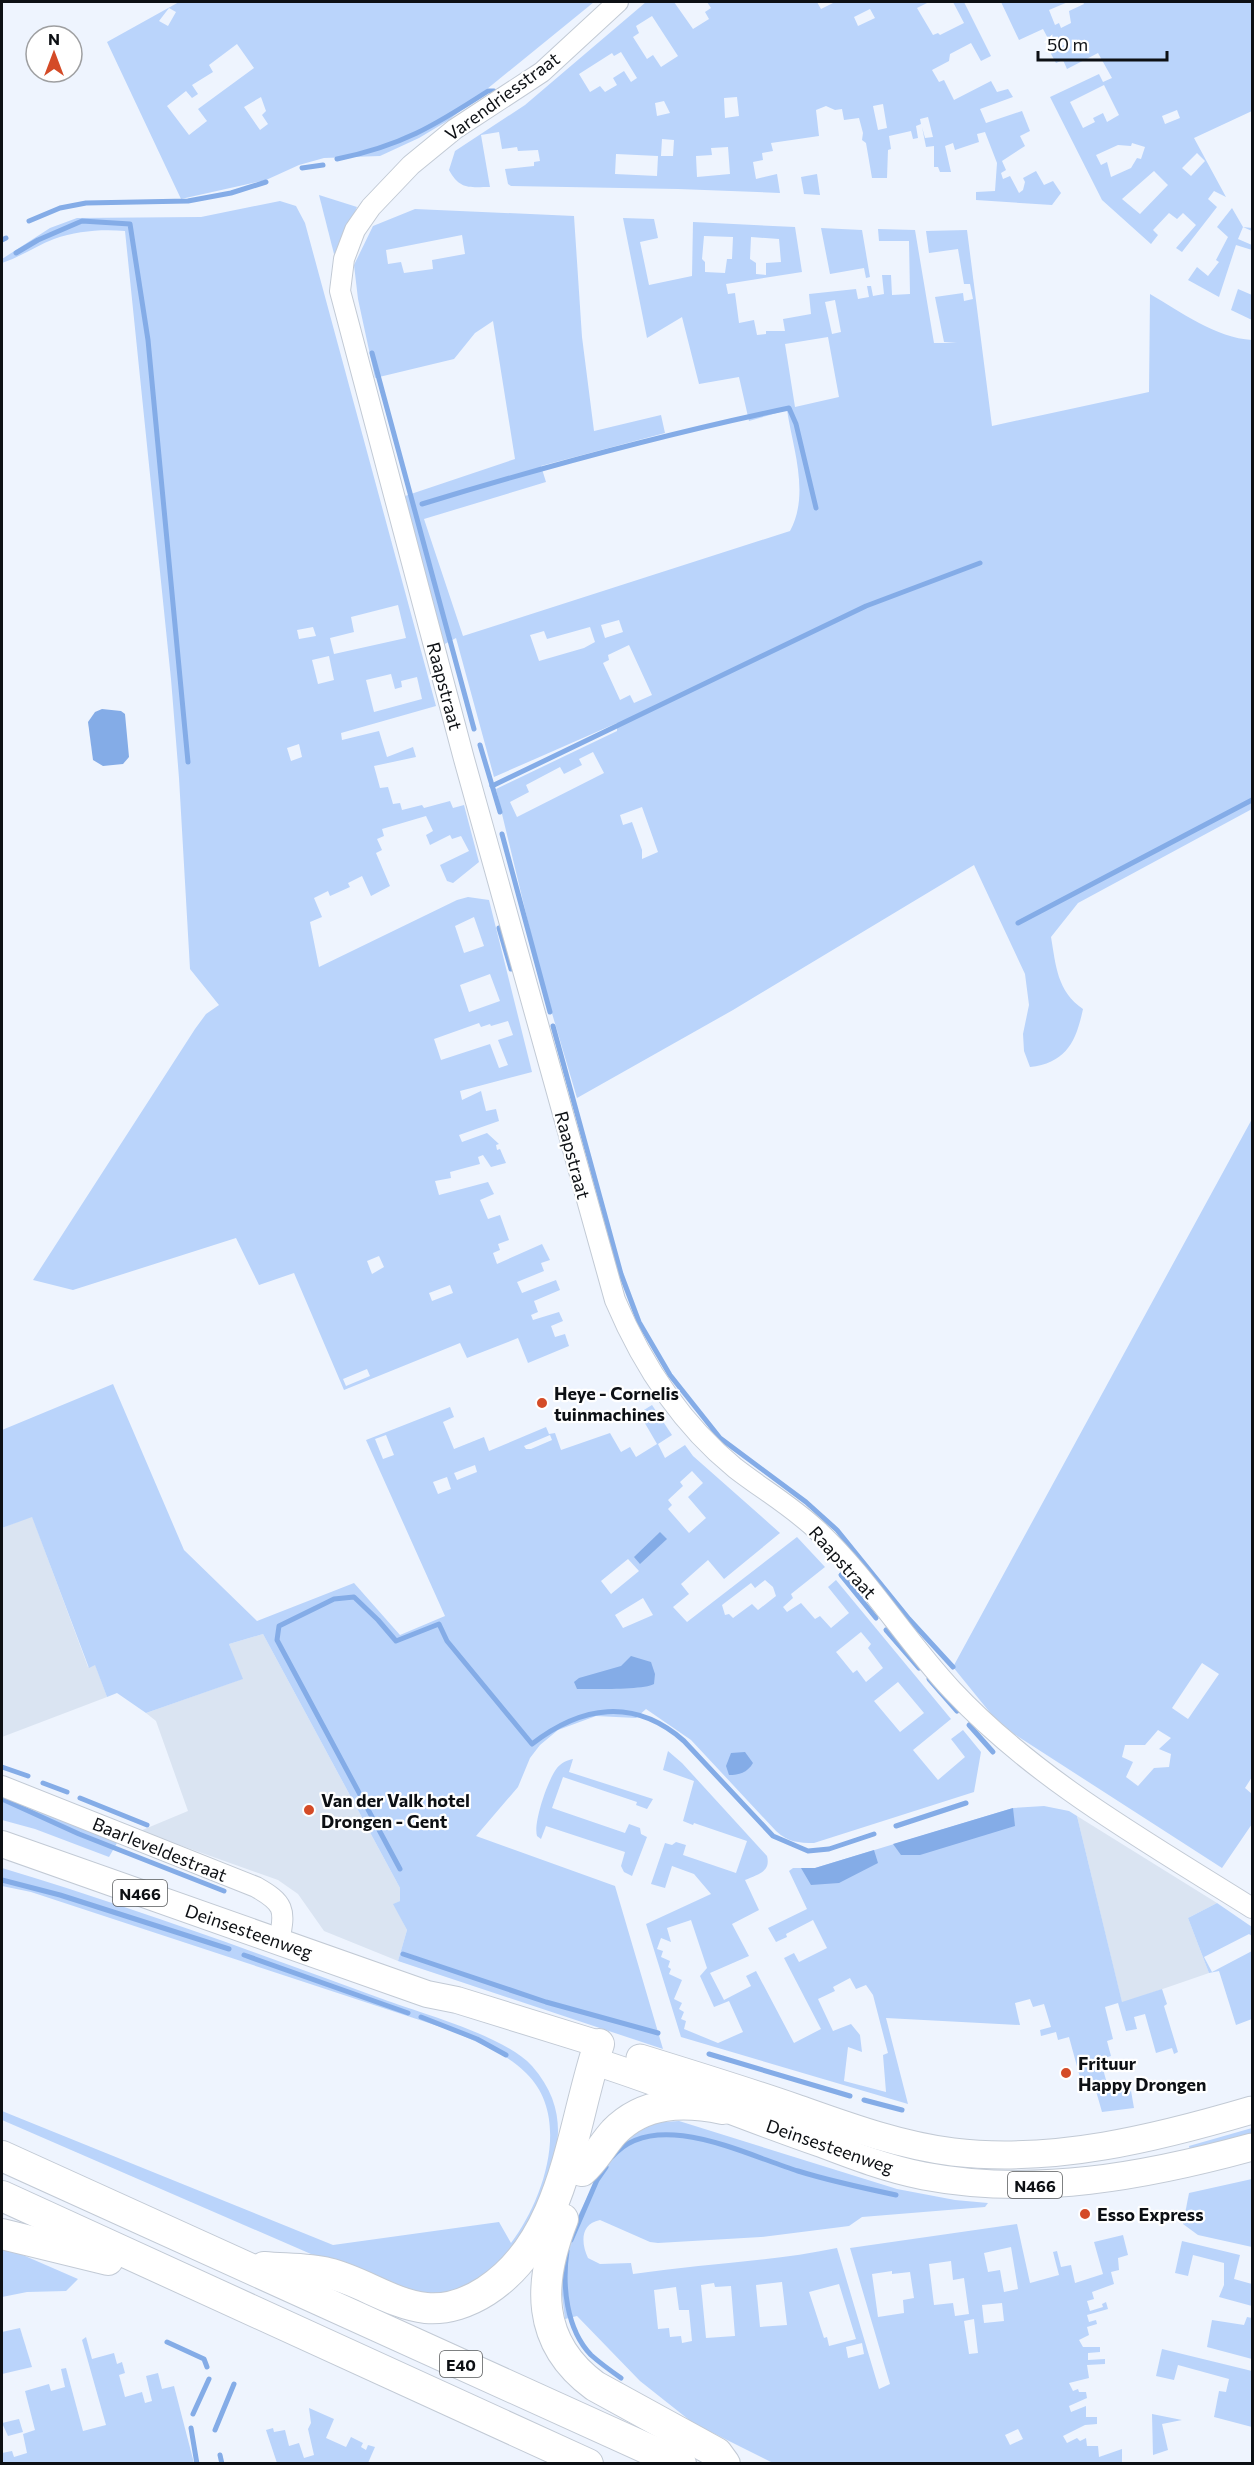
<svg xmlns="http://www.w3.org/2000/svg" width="1254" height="2465" font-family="Commissioner,sans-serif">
<rect width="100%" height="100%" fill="#eef4fe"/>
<g fill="#dae4f2">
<polygon points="32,1516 88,1667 95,1664 107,1697 2,1737 2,1528"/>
<polygon points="263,1634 400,1888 400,1901 394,1904 407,1930 398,1961 324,1931 298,1894 278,1880 140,1831 188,1811 156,1721 146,1713 242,1679 229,1644"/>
<polygon points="1077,1816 1217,1903 1188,1918 1209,1973 1122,2003"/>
</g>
<g fill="#bad4fb" fill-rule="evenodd">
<path d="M179,2h415l-145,118 -30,18 -39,18 -56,2 -25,7 -33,15 -85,19 -74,-157zM169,8l7,4 -8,14 -9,-5zM237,44l17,24 -56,41 9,12 -18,14 -22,-29 19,-15 6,7 6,-4 -6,-9 21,-13 -4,-7zM261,97l5,14 -4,4 6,9 -8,6 -16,-23z"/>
<path d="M646,2h28l19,27 16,-10 -4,-7 6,-4 -4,-6h110l4,7 14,-7h94l-12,6 16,27 5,-2 2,2 24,-12 -11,-21h11l27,54 -10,5 -10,-18 -21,11 -1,7 -17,9 7,12 5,-2 10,20 37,-19 6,11 11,-3 5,8 -33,12 6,14 36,-12 8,20 -10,5 5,10 -23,15 4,9 -5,3 2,6 7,-3 9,17 4,-3 2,-8 -2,-4 13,-7 8,14 9,-4 8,12 -9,12 -76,-5v-8l19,-1 2,-28 -12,-31 -8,2 2,8 -24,8 -2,-7 -8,3 6,26h-11l-2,-5h-4v-21l-8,1 -4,-20 3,11 8,-1 -5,-20 -8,2 1,5 -5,2 2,12 -5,1 -2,-8 -22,5 2,13 -3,1 -1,28h-15l-6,-35 -4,-3 1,-7 -4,-15 -15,2 -2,-11 -7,1 -9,-4 -10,4 3,26 -48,7 2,8 -11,2 1,7 -10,2 3,17 21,-5 3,19 -102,-4 -167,-3 -3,-2 -3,-15 29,-3v-4l6,-1 -2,-11 -20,1 -1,-4 -15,2 -3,-17 -18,3 9,52c-21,0 -30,3 -41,-17l6,-19 70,-46zM870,9l5,9 -17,8 -4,-9zM652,16l26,40 -17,11 -8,-12 -6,4 -14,-22 6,-4 -3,-7zM621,52l16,26 -6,4 -7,-11 -11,7 4,7 -12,7 -5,-6 -10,6 -11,-18 33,-21 2,3zM737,97l2,19 -14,2 -1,-20zM664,101l6,12 -13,3 -2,-13zM883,104l4,24 -9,2 -5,-24zM662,139l12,1 -1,16h-12zM728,147l2,27 -33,3 -1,-21 16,-1 -1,-7zM616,154l42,2 -1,20 -42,-2z"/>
<path d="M1001,2h67l-19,8 6,15 4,-2 2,5 10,-5 -2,-12 15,-7 -1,-2h169v109l-58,27 32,59 -12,-6 -6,8 9,8 -35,45 -6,-4 20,-23 -13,-12 -6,6 -8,-6 -16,17 5,5 -7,9 -49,-44 -52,-103 49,-23 4,8 9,-4 -14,-25 -31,16 -4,-9 -7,3 -6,-11 18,-9 -1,-4 -15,7 -9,-17 -24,11zM1104,85l15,30 -12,7 -4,-9 -10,5 2,4 -12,6 -13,-26zM1177,110l3,8 -15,6 -3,-8zM1132,143l13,4 -4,12 -4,-1 -6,10 -20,9 -4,-15 -6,3 -5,-10 22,-10 13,1zM1197,153l8,8 -14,15 -9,-8zM1154,171l14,14 -28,29 -18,-15z"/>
<polygon points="817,174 820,195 804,194 801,177"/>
<polygon points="319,195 357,207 338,253 334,254"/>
<path d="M280,201l16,5 9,17 131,483 -95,27 1,7 37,-9 8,26 26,-10 3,10 -42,9 6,22 8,-1 5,17 7,-1 2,7 20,-5 2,3 26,-7 3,7 11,-3 15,57 -26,21 -6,-2 -7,-16 29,-14 -8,-15 -9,3 -2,-4 -20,10 -4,-10 7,-4 -7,-15 -44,13 2,7 -7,3 5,11 -6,3 14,33 -19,10 -9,-20 -14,7 2,4 -20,9 -2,-5 -14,7 8,19 -12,5 9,45 138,-67 11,-3 21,3 43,172 -72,19 2,9 19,-9 5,20 10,-2 3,12 -40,14 3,7 25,-9 12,11 -3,1 1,5 3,-1 6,14 -15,4 -8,-12 -5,2 2,7 -30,8 1,6 -16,3 4,14 49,-13 6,12 -14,6 8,19 12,-4 9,25 -11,4 2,6 -7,3 4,11 45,-20 8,16 -9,3 3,8 -27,11 5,11 34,-13 4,10 -26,11 4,11 -7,3 2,5 26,-8 4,9 -12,5 4,11 10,-3 4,12 -41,17 -10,-25 -51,20 -7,-15 -116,47 -50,-117 -35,12 -23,-47 -163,52 -40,-10 162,-251 11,-15 13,-9 -29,-36 -11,-191 -8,-99 -46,-448c-24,-2 -48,0 -71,8 -18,7 -34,18 -52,24v-4l48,-31 27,-10 124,-1zM398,605l8,33 -72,16 -4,-16 24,-6 -3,-15zM313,627l3,9 -17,3 -2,-9zM329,656l5,24 -16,4 -6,-24zM391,674l4,15 7,-2 -1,-6 16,-4 5,22 -48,13 -8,-32zM299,744l3,13 -11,4 -4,-13zM474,917l10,29 -20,7 -9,-27zM490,974l10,27 -31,11 -9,-27zM508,1021l5,14 -15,5 10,25 -9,3 -9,-24 -49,16 -7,-21 45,-16 2,4 9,-3 1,2zM379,1256l5,11 -12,7 -5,-13zM450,1285l3,8 -21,8 -3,-8zM367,1369l3,7 -24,10 -3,-7z"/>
<polygon points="1232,208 1243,227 1252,228 1252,231 1243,227 1238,239 1252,245 1252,250 1236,245 1219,297 1188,280 1197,267 1208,276 1219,262 1216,260 1228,237 1217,227"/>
<path d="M415,209l159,7 8,121 12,94 67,-16 4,18 -124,33 5,16 -122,37 39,117 327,-105c20,-37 3,-82 -3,-121l-38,11 -10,-44 -40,7 -17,-67 -35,21 -24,-120 31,1 4,19 -18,4 9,43 43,-9 1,-54 102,5 7,45 -76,12 2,10 7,-1 4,30 15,-3 3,15 9,-1v-3h19l-2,-12 28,-5 -2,-20 47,-5 2,10 11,-2 -2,-11h4l2,10 11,-2 -2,-19h9l1,20 18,-1 -1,-53h-30l-1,-12 37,1 19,113h23l-13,-1 -9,-45 28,-4 1,8 9,-2 -3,-15h-6l-6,-35 -29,4 -3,-22 41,-1 25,196 157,-34 1,-98c31,18 66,44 102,46v469l-174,94 -27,34c5,29 6,54 32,72 -7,33 -17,54 -53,58l-6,-16 -1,-17 6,-29 -4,-31 -51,-109 -241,145 -156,88 -36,-122 -45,-187 121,-58v-8l-123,54 -38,-139 -13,7 -38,-149 110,-37 -22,-138 -18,12 -21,26 -79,19 -17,-79 -4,-34 19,-39zM462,235l3,19 -33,6 1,9 -29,4 -3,-11 -13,2 -2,-14zM704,236l29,1 -1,22h-5l-2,14 -20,-1v-10l-3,-3zM751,237l28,2 2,23 -15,1v12l-10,-1v-11l-6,-4zM835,300l6,32 -9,2 -7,-32zM828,337l11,60 -44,10 -10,-63zM619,620l4,12 -18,6 -4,-13zM590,627l5,15 -11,6 -45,13 -9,-26 14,-4 3,8zM629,645l23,50 -18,8 -4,-8 -10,5 -17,-37 6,-3 -1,-5zM593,752l11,21 -87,44 -7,-15 19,-10 -3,-7 34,-18 4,7 18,-9 -3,-6zM642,807l16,45 -16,7v-9l-10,-28 -9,3 -3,-10z"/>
<polygon points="821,228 862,230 870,277 866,278 864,268 830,274"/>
<polygon points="1238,289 1252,295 1252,320 1231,310"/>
<path d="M1252,1119v658l-7,11 7,6v30l-30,44 -208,-134 -22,-19 -39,-48zM1202,1663l17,11 -31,45 -16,-11zM1158,1730l13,8 -12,11 12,5 -2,13 -15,1 -16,18 -12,-9 7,-15 -11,-5 3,-12h20z"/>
<path d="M113,1384l71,166 73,71 97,-38 46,52 45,-19 -79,-176 84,-33 4,10 -11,5 11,27 30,-12 5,14 57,-24 3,7 6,-1 6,17 49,-17 11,19 9,-5 6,10 21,-13 -18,-31 13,-8 20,30 -14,9 7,14 20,-13 8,11 87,77 -56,46 -16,-19 -27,24 8,10 -16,13 14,15 110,-85 28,30 -34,27 2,4 -10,9 4,5 14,-9 14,16 5,-3 11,12 18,-15 -21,-26 8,-7 115,139 -38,31 25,30 27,-23 -14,-18 12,-9 18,22 -7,40 -160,51c-16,0 -26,-1 -38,-12l-85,-91 -45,-31 -10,9 -40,-2 -38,14 -18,15 -10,13 -12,29 -42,49 139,50 48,163 -265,-88 9,-31 -14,-26 7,-3v-13l-137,-254 -34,10 14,35 -97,34 -29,-20 -10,4 -12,-32 -6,3 -57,-151 -30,11v-98zM386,1435l8,20 -11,4 -8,-20zM550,1435l2,5 -21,9h-5l-2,-3zM475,1465l2,7 -20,8 -3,-7zM692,1471l11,12 -15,14 18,21 -17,15 -21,-24 4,-4 -4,-5 15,-14 -3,-4zM447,1477l4,12 -13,5 -5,-12zM628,1559l11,12 -28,23 -10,-13zM765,1580l8,7 3,9 -18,14 -6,-6 -19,14 -4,-4 -4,1 -3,-10 29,-22 4,5zM643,1598l10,17 -30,13 -8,-13zM861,1632l10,12 -3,4 15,20 -17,14 -9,-12 -4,3 -17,-21zM898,1682l26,31 -24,19 -26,-31z"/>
<path d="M668,1751l14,12 85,93c4,16 -9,18 -22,24l14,30 -27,14 17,32 -39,17 14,27 27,-14 -5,-10 10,-5 38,72 27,-14 -37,-71 10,-5 5,9 28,-14 -14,-28 -27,14 1,3 -11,5 -8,-14 39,-19 -18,-38 4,-3h22l198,-60 31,-2 25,5 8,5 45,186 40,-13 5,15 -3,2 14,46 -4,2 -2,-6 -16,5 -11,-39 -11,3 3,12 -11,2 -8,-28 -13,4 8,32 -6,2 4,15 -13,4 2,10 3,-1 6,22 21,-6 4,23 -32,4 -10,-35 -11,4 -12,-44 -11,3 -2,-8 -15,4 -1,-6 11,-3 -7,-23 -11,3 -3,-8 -15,4 5,22 -134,-7 22,86 -227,-67 -35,-113 65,-30 -17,-20 -22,-8 -7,22 -14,-4 14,-41 7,2 4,-3 10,3 -3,10 53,18 11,-32 -53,-18 -1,2 -10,-4 11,-40 -31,-11zM691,1920l16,48 -7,8 14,31 15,-6 14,31 -25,11 -34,-14 2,-8 -5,-2 3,-7 -5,-3 3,-6 -8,-4 8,-19 -13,-6 2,-5 -3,-2 2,-6 -9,-4 2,-6 -6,-2 4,-11 10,4 -4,-14zM850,1978l6,11 10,-4 7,10 15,58 -5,2 3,37 -42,-11 4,-34 14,5 -2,-17 -9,-11 -18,7 -15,-32 17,-8 -2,-4z"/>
<path d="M573,1759l-4,13 84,27 -6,10 -11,-4 1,-3 -74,-25 -11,31 73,25 4,-9 11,4 1,6 6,3 -15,39 -8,-4 -3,-6 4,-14 -79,-26 -5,13 -4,-3c-4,-13 11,-57 20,-68 4,-5 10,-8 16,-9z"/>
<polygon points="2,1794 117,1843 109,1857 35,1829 2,1820"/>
<path d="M2,1868c130,39 258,86 386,133 39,14 116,35 144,65 44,50 24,100 0,152 -6,12 -11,32 -20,41 -17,15 -42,27 -61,39l-71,-14 -378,-164v-9l331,134 166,-23 12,21c33,-44 61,-126 15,-170 -21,-21 -50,-31 -76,-43l-419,-138 -29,-6z"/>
<polygon points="1217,1903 1252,1927 1252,1936 1249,1934 1204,1957 1212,1972 1252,1951 1252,2019 1236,2025 1219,1971 1209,1973 1188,1918"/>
<path d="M679,2121l218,68 58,11 33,3 -3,4 -123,10 -13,9 -88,11 -103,6 -8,-1 -50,-22c-20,4 -19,23 -12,38l12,6 31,-1 2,11c68,-10 136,-12 204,-26l42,141 11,-5 -40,-136 167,-24 13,59 29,-8 -6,-23 4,-1 4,16 10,-2 4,18 28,-9 -9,-32 29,-7 5,20 -10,3 1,12 -8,2 3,12 -22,8 2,7 -7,2 3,10 13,-4 -1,-3 4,-2 2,7 -21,6 2,7 7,-2 1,4 -10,3 2,8 -10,5 4,7h17v5l-12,1v7l17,-1v5l-18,1 2,13 -20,5 4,8 5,-2 1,3h7l1,6 -18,8 2,6 15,-6v11h11v7l-12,1 -22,11 4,7 10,-5 3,3 6,-3 1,8h11l1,11 23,-8v13l-349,1 -80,-40 -53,-42 -63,-65 -12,3 -5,-40 16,-59 35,-70 38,-27zM1011,2247l7,42 -14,3 -4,-22 -12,2 -4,-19zM951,2261l2,19 11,-2 5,36 -14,2 -2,-13 -19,2 -5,-41zM892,2271v3l18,-2 4,26 -11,2 1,13 -26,4 -6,-43zM782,2282l5,43 -27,2 -4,-42zM714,2283l1,4 16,-1 4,50 -29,2 -5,-53zM839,2284l17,55 -27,7 -2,-9 -3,1 -15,-46zM676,2287l3,23h10l3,31 -10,2 -1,-7 -11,1 -1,-9 -11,1 -4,-39zM1002,2303l2,18 -20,2 -2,-18zM974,2319l4,34 -9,1 -5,-33zM862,2343l2,11 -16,4 -2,-11zM1018,2429l5,10 -13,6 -5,-10z"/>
<polygon points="1252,2128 1252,2135 1190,2151 1189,2146"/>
<polygon points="1252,2179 1252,2247 1198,2235 1183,2224 1189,2193"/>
<polygon points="1182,2241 1240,2255 1234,2279 1252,2284 1252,2306 1219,2297 1224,2285 1224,2263 1193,2255 1188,2276 1175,2273"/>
<polygon points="2,2247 9,2249 78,2279 66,2291 27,2292 2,2297"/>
<polygon points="1247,2317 1252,2318 1252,2359 1207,2347 1212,2320 1244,2325"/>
<polygon points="20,2328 32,2367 2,2374 2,2332"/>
<polygon points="86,2337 92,2359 114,2353 117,2364 122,2362 125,2373 119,2375 125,2397 142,2392 145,2403 152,2401 146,2376 158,2373 162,2389 174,2386 194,2463 2,2463 2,2453 12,2451 14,2457 27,2453 23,2434 35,2430 25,2391 49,2384 51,2391 65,2387 61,2369 66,2368 83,2431 106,2425 82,2340"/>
<polygon points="1162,2349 1252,2371 1252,2427 1214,2417 1219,2391 1226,2392 1229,2379 1178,2365 1174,2380 1156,2376"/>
<polygon points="309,2408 334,2419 326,2438 346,2447 351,2437 363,2443 361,2447 366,2450 368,2445 375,2447 368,2463 277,2463 266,2430 273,2428 274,2432 285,2430 289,2446 299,2443 304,2458 314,2455 308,2429 311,2423"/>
<polygon points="1152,2414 1182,2420 1162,2424 1168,2450 1153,2455"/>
<polygon points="19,2419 23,2432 8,2436 2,2423"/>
</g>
<g fill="#84ace7">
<polygon points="102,709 121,711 125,714 129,757 123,764 103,766 93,760 88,722 95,712"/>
<polygon points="660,1532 667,1539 640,1564 634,1557"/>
<path d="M631,1656l20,6 4,12 -1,10c-10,6 -61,5 -77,5l-3,-7 5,-4 42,-12z"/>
<path d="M745,1752l8,11c-6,10 -14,12 -24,12l-3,-9 5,-13z"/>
<polygon points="1013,1808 1015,1826 920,1855 901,1855 893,1844"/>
<polygon points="874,1850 878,1863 839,1883 811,1885 801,1868 815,1868"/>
</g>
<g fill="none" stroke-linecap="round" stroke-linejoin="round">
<g stroke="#84ace7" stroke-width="5">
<path d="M337,159c64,-13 97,-33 151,-68h6"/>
<polyline points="302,168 323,165"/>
<polyline points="29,221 60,208 86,203 188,201 231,193 266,182"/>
<polyline points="2,240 6,238"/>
<polyline points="16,253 38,240 82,221 130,224 148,340 188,762"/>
<polyline points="372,353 474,729"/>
<path d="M422,504c121,-37 243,-70 367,-96l7,16 20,84"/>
<polyline points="480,745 500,812"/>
<polyline points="492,786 866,606 980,563"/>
<polyline points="502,834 550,1012"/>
<polyline points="1018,923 1252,800"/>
<polyline points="499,928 511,969"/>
<polyline points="553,1026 621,1274 639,1322 670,1375 720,1438 806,1502 837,1530 909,1619 953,1667"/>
<polyline points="841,1575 876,1618"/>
<polyline points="886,1630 919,1668"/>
<polyline points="929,1679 957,1711"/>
<polyline points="969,1725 993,1752"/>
<polyline points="2,1767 28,1776"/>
<polyline points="43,1783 67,1792"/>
<polyline points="80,1798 147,1825"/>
<polyline points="2,1799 79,1834 224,1891"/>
<polyline points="896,1826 966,1803"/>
<path d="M400,1869l-123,-229 2,-14 55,-27 20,-2 24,23 18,21 43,-17 8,17 85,103c49,-38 102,-47 152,-3l89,95 35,15 21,-2 45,-15"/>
<polyline points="2,1880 60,1895 229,1949"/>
<polyline points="403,1954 546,2002 658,2033"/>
<polyline points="244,1955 408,2013"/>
<polyline points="421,2017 477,2039 506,2055"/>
<polyline points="709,2054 850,2096"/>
<polyline points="864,2100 902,2110"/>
<path d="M612,2157c43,-51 136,-1 186,14 32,10 65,17 98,24"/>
<polyline points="571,2240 597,2180 606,2167"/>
<path d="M567,2251c-5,34 -1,78 24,104 9,8 20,16 30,23"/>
<polyline points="167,2342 204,2359 207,2367"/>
<polyline points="193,2414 209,2379"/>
<polyline points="191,2428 197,2464"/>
<polyline points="215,2430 234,2384"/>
<polyline points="220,2455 222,2464"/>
</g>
<g stroke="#c2cad5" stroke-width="22">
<g id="tertiary">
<path d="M618,2l-76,70 -87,57 -44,36 -40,42 -16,23 -11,29 -4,32 124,468 151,541c27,64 65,123 120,168 27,21 58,39 83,63 50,47 87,109 134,159 84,90 197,153 300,218"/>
<path d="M2,1786l254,101c28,16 30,22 23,54"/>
</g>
</g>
<g stroke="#c2cad5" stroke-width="28">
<polyline id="primary" points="2,1844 427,1994 457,2000 599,2044"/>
</g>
<g stroke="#c2cad5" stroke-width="29">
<g id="trunk">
<path d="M640,2058c52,16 104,32 156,50 51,18 102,37 157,44 100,12 204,-14 299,-42"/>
<path d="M593,2061c77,24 151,56 227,82 34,13 68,26 104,33 110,21 222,0 328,-29"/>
</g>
</g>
<g stroke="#c2cad5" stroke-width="32">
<g id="motorway">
<polyline points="2,2156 681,2464"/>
<path d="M582,2171c13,-11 20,-26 32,-39 30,-31 70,-31 109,-23"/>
<polyline points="2,2196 588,2464"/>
<path d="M563,2219c-25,63 -28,123 32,167l122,67 8,11"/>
<polyline points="2,2234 108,2260"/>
<path d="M264,2267c21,2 44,1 64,6 34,8 63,31 98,35 21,2 43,-6 60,-17 80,-52 85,-164 113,-247"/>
</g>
</g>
<use href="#tertiary" stroke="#fff" stroke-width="20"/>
<use href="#primary" stroke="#fff" stroke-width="26"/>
<use href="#trunk" stroke="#fff" stroke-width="27"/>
<use href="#motorway" stroke="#fff" stroke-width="30"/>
</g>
<g fill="#d44b27" stroke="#fff" stroke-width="2">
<circle cx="542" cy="1403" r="6"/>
<circle cx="309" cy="1810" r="6"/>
<circle cx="1066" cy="2073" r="6"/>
<circle cx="1085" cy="2214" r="6"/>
</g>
<g text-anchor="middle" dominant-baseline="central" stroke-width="4.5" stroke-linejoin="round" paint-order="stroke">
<g fill="#fff" stroke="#56585a" stroke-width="1.5">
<rect x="113" y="1880" width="54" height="26" rx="4.5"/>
<rect x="1008" y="2172" width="54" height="26" rx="4.5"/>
<rect x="440" y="2351" width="42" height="26" rx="4.5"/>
</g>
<g font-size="16" font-weight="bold" fill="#0d1014">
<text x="140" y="1893">N466</text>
<text x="1035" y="2185">N466</text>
<text x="461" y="2364">E40</text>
</g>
<g font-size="18" fill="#0d1014" stroke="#fff">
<text transform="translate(502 96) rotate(-36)">Varendriesstraat</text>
<text transform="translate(445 686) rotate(75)">Raapstraat</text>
<text transform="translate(573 1155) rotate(75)">Raapstraat</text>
<text transform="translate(843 1562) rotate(48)">Raapstraat</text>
<text transform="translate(160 1849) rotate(22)">Baarleveldestraat</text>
<text transform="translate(249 1931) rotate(19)">Deinsesteenweg</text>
<text transform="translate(830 2146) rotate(19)">Deinsesteenweg</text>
</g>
<g font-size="18" font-weight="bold" fill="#0d1014" stroke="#fff" text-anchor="start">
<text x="554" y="1393">Heye - Cornelis<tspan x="554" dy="21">tuinmachines</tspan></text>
<text x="321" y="1800">Van der Valk hotel<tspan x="321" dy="21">Drongen - Gent</tspan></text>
<text x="1078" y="2063">Frituur<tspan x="1078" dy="21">Happy Drongen</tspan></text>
<text x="1097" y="2214">Esso Express</text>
</g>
</g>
<rect width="1254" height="2465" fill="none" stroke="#0d1014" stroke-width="6"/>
<g transform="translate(54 54)"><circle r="28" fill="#ffffff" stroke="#9e9fa1" stroke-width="1.5"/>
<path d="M0-4.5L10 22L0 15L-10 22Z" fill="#d44b27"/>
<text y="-9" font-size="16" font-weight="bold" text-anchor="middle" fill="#0d1014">N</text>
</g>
<path d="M1038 51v9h129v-9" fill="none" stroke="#0d1014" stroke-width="3"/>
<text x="1047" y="51" font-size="18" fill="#0d1014" stroke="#ffffff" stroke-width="4.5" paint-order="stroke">50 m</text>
</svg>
